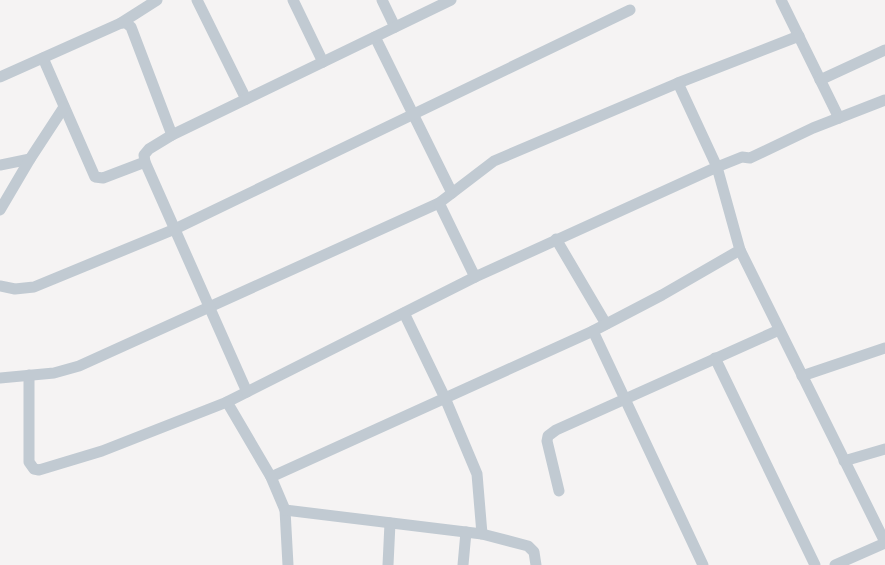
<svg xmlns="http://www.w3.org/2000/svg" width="885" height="565" font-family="Figtree,sans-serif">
<rect width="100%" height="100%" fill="#f5f3f3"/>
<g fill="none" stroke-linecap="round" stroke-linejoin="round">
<g stroke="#c1cad2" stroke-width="11">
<polyline points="197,0 246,99"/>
<polyline points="293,0 323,62"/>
<polyline points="382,0 395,27"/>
<polyline points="781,0 839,118"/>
<polyline points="121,23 157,0"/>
<polyline points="375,37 452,193"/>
<polyline points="43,58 95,177 103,178 145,162"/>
<polyline points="0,77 121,23 126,23 131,27 172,135"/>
<polyline points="820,80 885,50"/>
<polyline points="678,83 799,36"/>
<polyline points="0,165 30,159"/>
<polyline points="0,210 30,159 64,107"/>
<polyline points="556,239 606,324"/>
<polyline points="740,250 885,542"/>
<polyline points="475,277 227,402 271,477 593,331"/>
<polyline points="0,286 15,289 34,287 175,229 630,10"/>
<polyline points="404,313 445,398 477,474 482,534"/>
<polyline points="715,358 815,565"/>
<polyline points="29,375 29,462 34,469 39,470 102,451 227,402"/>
<polyline points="802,376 885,348"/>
<polyline points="0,378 54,373 79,366 439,203"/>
<polyline points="247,392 145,162 144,155 149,149 172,135 451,0"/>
<polyline points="844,461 885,449"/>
<polyline points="271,477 285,510 288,565"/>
<polyline points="559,491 547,441 548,436 556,430 779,330"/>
<polyline points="285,510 482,534 528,546 534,552 536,565"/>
<polyline points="388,565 390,523"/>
<polyline points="463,565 466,532"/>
<polyline points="703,565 593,331 662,295 740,250 717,167 678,83 494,161 439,203 475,277 717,167 742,157 750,158 813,128 885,100"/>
<polyline points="835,565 885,543"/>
</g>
</g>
</svg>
